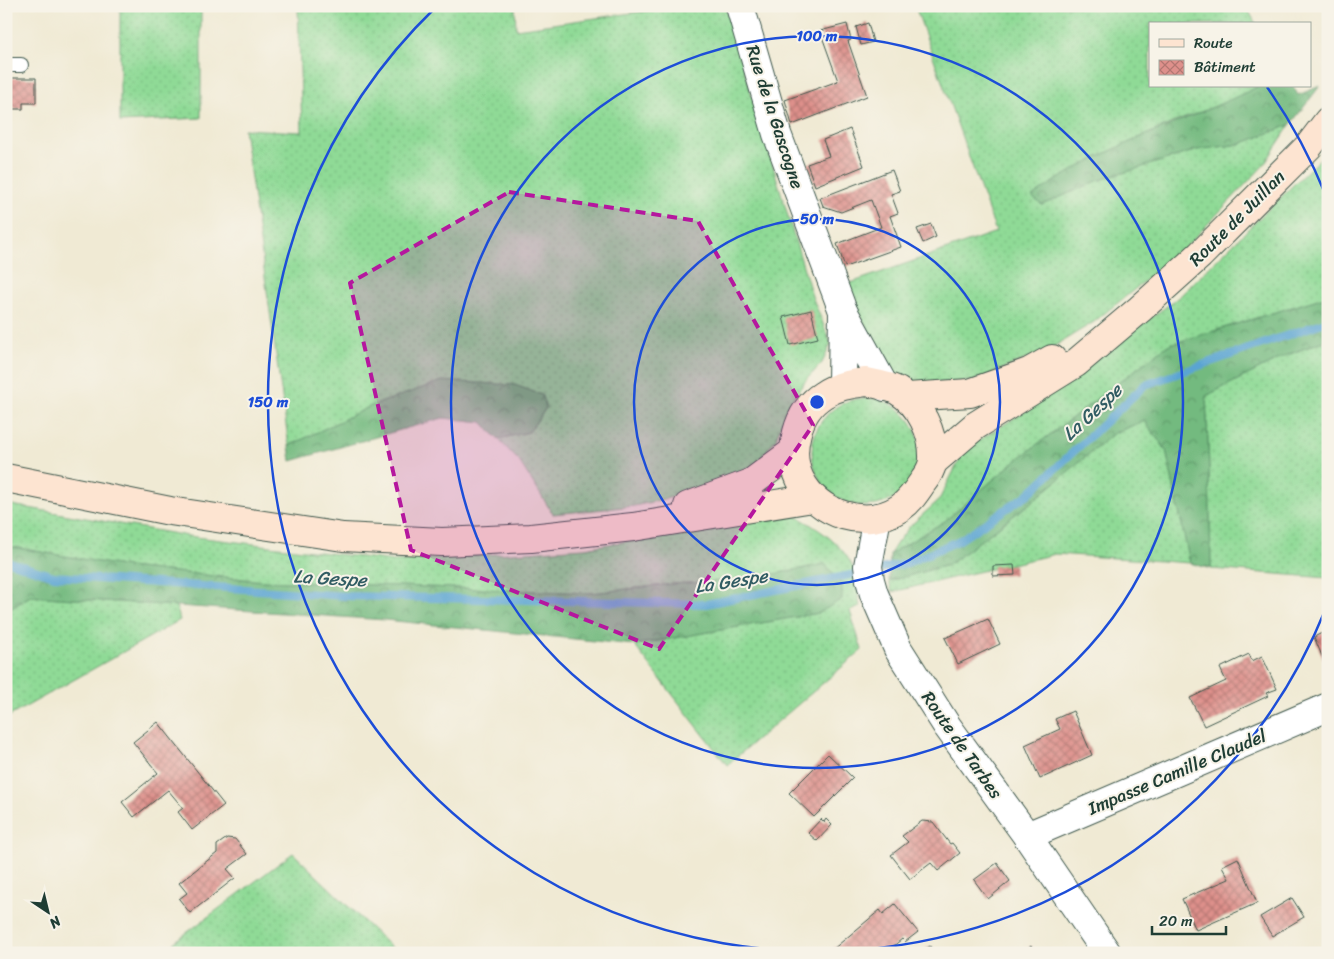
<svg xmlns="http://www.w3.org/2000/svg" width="1334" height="959" font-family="Sriracha,sans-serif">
<defs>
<pattern id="grass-dots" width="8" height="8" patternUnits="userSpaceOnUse" patternTransform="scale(1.25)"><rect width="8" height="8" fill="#8fda96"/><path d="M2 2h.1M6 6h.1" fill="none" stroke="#7bbc82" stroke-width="1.8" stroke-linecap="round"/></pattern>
<pattern id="forest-crowns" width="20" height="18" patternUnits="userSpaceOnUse" patternTransform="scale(1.25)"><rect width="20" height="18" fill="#73ba7f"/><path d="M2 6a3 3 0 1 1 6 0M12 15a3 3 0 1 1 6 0" fill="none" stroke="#5e9869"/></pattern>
<pattern id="building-cross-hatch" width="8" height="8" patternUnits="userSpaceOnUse" patternTransform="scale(1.25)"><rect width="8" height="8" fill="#de908b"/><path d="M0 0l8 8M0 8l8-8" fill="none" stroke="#b37772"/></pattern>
</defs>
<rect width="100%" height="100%" fill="#f7f3e8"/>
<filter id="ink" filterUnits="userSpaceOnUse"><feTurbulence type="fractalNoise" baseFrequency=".02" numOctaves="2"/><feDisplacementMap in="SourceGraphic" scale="10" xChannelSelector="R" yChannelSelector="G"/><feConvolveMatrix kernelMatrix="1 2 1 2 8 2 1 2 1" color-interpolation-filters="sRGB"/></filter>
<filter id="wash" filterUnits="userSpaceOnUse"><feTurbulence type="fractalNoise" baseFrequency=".0096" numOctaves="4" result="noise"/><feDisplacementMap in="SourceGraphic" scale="20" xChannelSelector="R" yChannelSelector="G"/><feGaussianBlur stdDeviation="1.12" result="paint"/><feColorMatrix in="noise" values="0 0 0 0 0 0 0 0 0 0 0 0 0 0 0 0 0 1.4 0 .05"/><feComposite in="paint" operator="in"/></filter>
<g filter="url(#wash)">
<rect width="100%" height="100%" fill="#f0ead4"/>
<g fill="url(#grass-dots)" stroke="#578c65">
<polygon points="120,6 201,6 201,118 120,122"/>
<polygon points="298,6 515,6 516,29 683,6 725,6 812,296 831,344 822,363 806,380 787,407 776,439 754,467 721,486 634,506 553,514 519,461 498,439 529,432 546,408 371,406 289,446 244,129 302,132"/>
<polygon points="915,6 1246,6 1256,24 1150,24 1150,86 1259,86 1231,100 1172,123 1110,151 1051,183 1042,205 1097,181 1197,150 1240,144 1290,125 1264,165 1182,251 1094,322 1048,350 973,381 913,384 894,373 882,358 845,285 996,232"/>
<polygon points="1328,151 1328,296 1168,345 1014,462 945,521 890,554 897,543 910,526 939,500 965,449 1037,404 1180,296"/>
<polygon points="1323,341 1328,347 1328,578 1211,569 1209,468 1206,396 1285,356"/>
<circle cx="866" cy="452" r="54"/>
<polygon points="1144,421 1166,450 1190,563 1055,554 892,592 889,581 948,565 1033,501 1114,433"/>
<path d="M6,504l182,32 206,25 191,-13 208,-34c25,15 51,29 62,58 4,10 3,24 5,35l-10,4 12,39 -135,115 -93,-120 185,-32 6,-49 -76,15 -76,5 -82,9 -329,-12 -134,-14 -122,-21z"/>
<polygon points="30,596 176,606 180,620 6,718 6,612"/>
<polygon points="293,853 397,953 183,953 173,943"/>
</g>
<g fill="url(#forest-crowns)" stroke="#497c5a">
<path d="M1259,86h34l5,9 22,-9 -30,39 -50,19 -43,6 -100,31 -55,24 -10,-8c68,-51 151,-73 227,-111z"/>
<polygon points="1328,296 1328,339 1285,356 1206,396 1209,468 1211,569 1190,563 1166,450 1144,421 1114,433 1033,501 948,565 889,581 890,554 945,521 1014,462 1168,345"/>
<polygon points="442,381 515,385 542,395 546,408 529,432 498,439 482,422 443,418 291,461 289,446 371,406"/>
<polygon points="6,546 128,567 262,581 591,593 673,584 749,579 825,564 842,584 842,599 819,613 634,645 385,620 30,596 6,612"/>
</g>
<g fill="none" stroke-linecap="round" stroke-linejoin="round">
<polyline stroke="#5aa4d2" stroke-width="8" points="6,561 54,576 346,596 706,604 905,564 960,540 1027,495 1145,385 1328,321"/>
</g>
<g id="blocks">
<g fill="url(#building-cross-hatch)">
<polygon points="6,6 8,6 9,37 6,37"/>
<polygon points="868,23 873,42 861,45 856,27"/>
<polygon points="847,24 851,40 848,41 867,96 792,125 785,100 838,81 820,31"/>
<polygon points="6,78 36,78 36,103 23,103 23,109 6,109"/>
<polygon points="850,129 864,166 815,186 807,164 829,156 823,140"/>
<polygon points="892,170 900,191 891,194 898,213 890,216 901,247 845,267 837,244 881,227 871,200 841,212 823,206 820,198"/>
<polygon points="931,224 936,237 923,243 917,229"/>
<polygon points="811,310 818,338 790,345 783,317"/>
<polygon points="1014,565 1015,575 993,576 993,566"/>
<polygon points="988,619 1000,644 958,664 945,638"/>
<polygon points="1328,630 1328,661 1325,663 1314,637"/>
<polygon points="1249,654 1252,661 1262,656 1277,689 1266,693 1268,696 1204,726 1190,698 1226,681 1220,668"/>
<polygon points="1073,711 1092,755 1040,779 1025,745 1060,729 1055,719"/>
<polygon points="158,722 224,805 192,830 178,812 183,808 168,790 134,817 122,802 158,773 133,742"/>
<polygon points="828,754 853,778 814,817 789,793"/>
<polygon points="821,819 824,822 826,819 832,825 817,841 808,833"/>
<polygon points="922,821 933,822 950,844 952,843 960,853 938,871 931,863 910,879 891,855 908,842 902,836"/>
<polygon points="227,838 235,839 247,854 227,869 235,878 190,913 179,899 187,893 179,883 217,853 217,845"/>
<polygon points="1238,858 1257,903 1196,930 1182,899 1229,879 1222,866"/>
<polygon points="997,863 1010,881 988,899 974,880"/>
<polygon points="1292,898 1304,917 1272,936 1260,917"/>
<polygon points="895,904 918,932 905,942 902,939 885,953 834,953 832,950 880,910 883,914"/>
<polygon points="930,946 935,953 920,953"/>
<polygon points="1031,946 1036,953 1022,953"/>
</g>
</g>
</g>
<g filter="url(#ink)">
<use href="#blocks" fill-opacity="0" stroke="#3e574c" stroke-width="1"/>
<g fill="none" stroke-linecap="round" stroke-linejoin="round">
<g stroke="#3e574c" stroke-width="16">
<polyline id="service" points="6,65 21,65"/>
</g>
<g stroke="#3e574c" stroke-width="30">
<g id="minor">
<polyline points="740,6 777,134 843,311"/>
<polyline points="842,385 843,311 885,387"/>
<polyline points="1027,836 1328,707"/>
</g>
</g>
<g stroke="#3e574c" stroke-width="30">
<polyline id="tertiary" points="877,517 868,566 870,580 874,594 898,649 947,726 1027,836 1107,953"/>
</g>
<g stroke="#3e574c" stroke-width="30">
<g id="secondary">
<path d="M866,382c10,2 23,4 32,9 22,13 36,42 35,68 0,7 -6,18 -11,24 -6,9 -12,18 -22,25 -34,22 -82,7 -100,-29 -13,-27 -3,-68 23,-84 13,-9 27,-11 43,-13z"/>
<polyline points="907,397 970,393 1029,372 1052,359"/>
<polyline points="934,461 975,426 1076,363 1140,309 1200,255 1309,146 1328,121"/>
<polyline points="6,478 170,511 343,537 442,542 531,538 633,527 813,498"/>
<polyline points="688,506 751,483 794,451"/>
</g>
</g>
<use href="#service" stroke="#fff" stroke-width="14"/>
<use href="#minor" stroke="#fff" stroke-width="28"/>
<use href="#tertiary" stroke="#fff" stroke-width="28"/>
<use href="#secondary" stroke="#fde4d1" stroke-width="28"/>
</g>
</g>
<path fill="#b5179e" fill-opacity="0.2" stroke="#b5179e" stroke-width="4" stroke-dasharray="10 6" stroke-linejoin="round" d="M509,192l189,29 115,204 -154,224 -248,-99 -61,-267z"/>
<g fill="none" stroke="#1d4ed8" stroke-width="2.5">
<circle cx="817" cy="402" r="183"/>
<circle cx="817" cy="402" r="366"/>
<path d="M1326 608A549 549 0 1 1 436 7M1267 87A549 549 0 0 1 1326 196"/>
</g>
<g text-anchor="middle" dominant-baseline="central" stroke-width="4" stroke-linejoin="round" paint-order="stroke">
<g font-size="18" fill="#1f3d34" stroke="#f7f3e8">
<text transform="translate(775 117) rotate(72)">Rue de la Gascogne</text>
<text transform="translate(1237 218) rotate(-45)">Route de Juillan</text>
<text transform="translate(962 745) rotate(55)">Route de Tarbes</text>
<text transform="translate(1177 772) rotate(-23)">Impasse Camille Claudel</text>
</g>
<g font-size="19" font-style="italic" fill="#315c63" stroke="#f7f3e8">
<text transform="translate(1092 412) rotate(-43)">La Gespe</text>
<text transform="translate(330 578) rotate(3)">La Gespe</text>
<text transform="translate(731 581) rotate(-9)">La Gespe</text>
</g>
</g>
<circle cx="817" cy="402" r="8" fill="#1d4ed8" stroke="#f7f3e8" stroke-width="2.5"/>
<g font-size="15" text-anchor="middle" font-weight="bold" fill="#1d4ed8" stroke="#f7f3e8" stroke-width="4" stroke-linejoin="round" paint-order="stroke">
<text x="817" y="41">100 m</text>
<text x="817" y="224">50 m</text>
<text x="268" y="407">150 m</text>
</g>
<rect width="1334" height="959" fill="none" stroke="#f7f3e8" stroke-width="25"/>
<rect x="1149" y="22" width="162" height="65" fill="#f7f3e8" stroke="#a1aaa0"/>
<rect x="1159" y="39" width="25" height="8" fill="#fde4d1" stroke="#a1aaa0"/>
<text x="1194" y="48" font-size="15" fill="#1f3d34">Route</text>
<rect x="1159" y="60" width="25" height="15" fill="url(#building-cross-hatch)" stroke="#a1aaa0"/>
<text x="1194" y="72" font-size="15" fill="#1f3d34">Bâtiment</text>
<g transform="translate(48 912) rotate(145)" stroke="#f7f3e8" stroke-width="4" paint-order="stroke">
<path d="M0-4L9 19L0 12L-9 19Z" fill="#1f3d34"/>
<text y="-8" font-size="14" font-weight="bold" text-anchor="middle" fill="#1f3d34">N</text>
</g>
<path d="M1152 926v8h74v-8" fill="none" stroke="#1f3d34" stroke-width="2.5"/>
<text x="1159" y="926" font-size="15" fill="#1f3d34" stroke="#f7f3e8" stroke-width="4" paint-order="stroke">20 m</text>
</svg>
